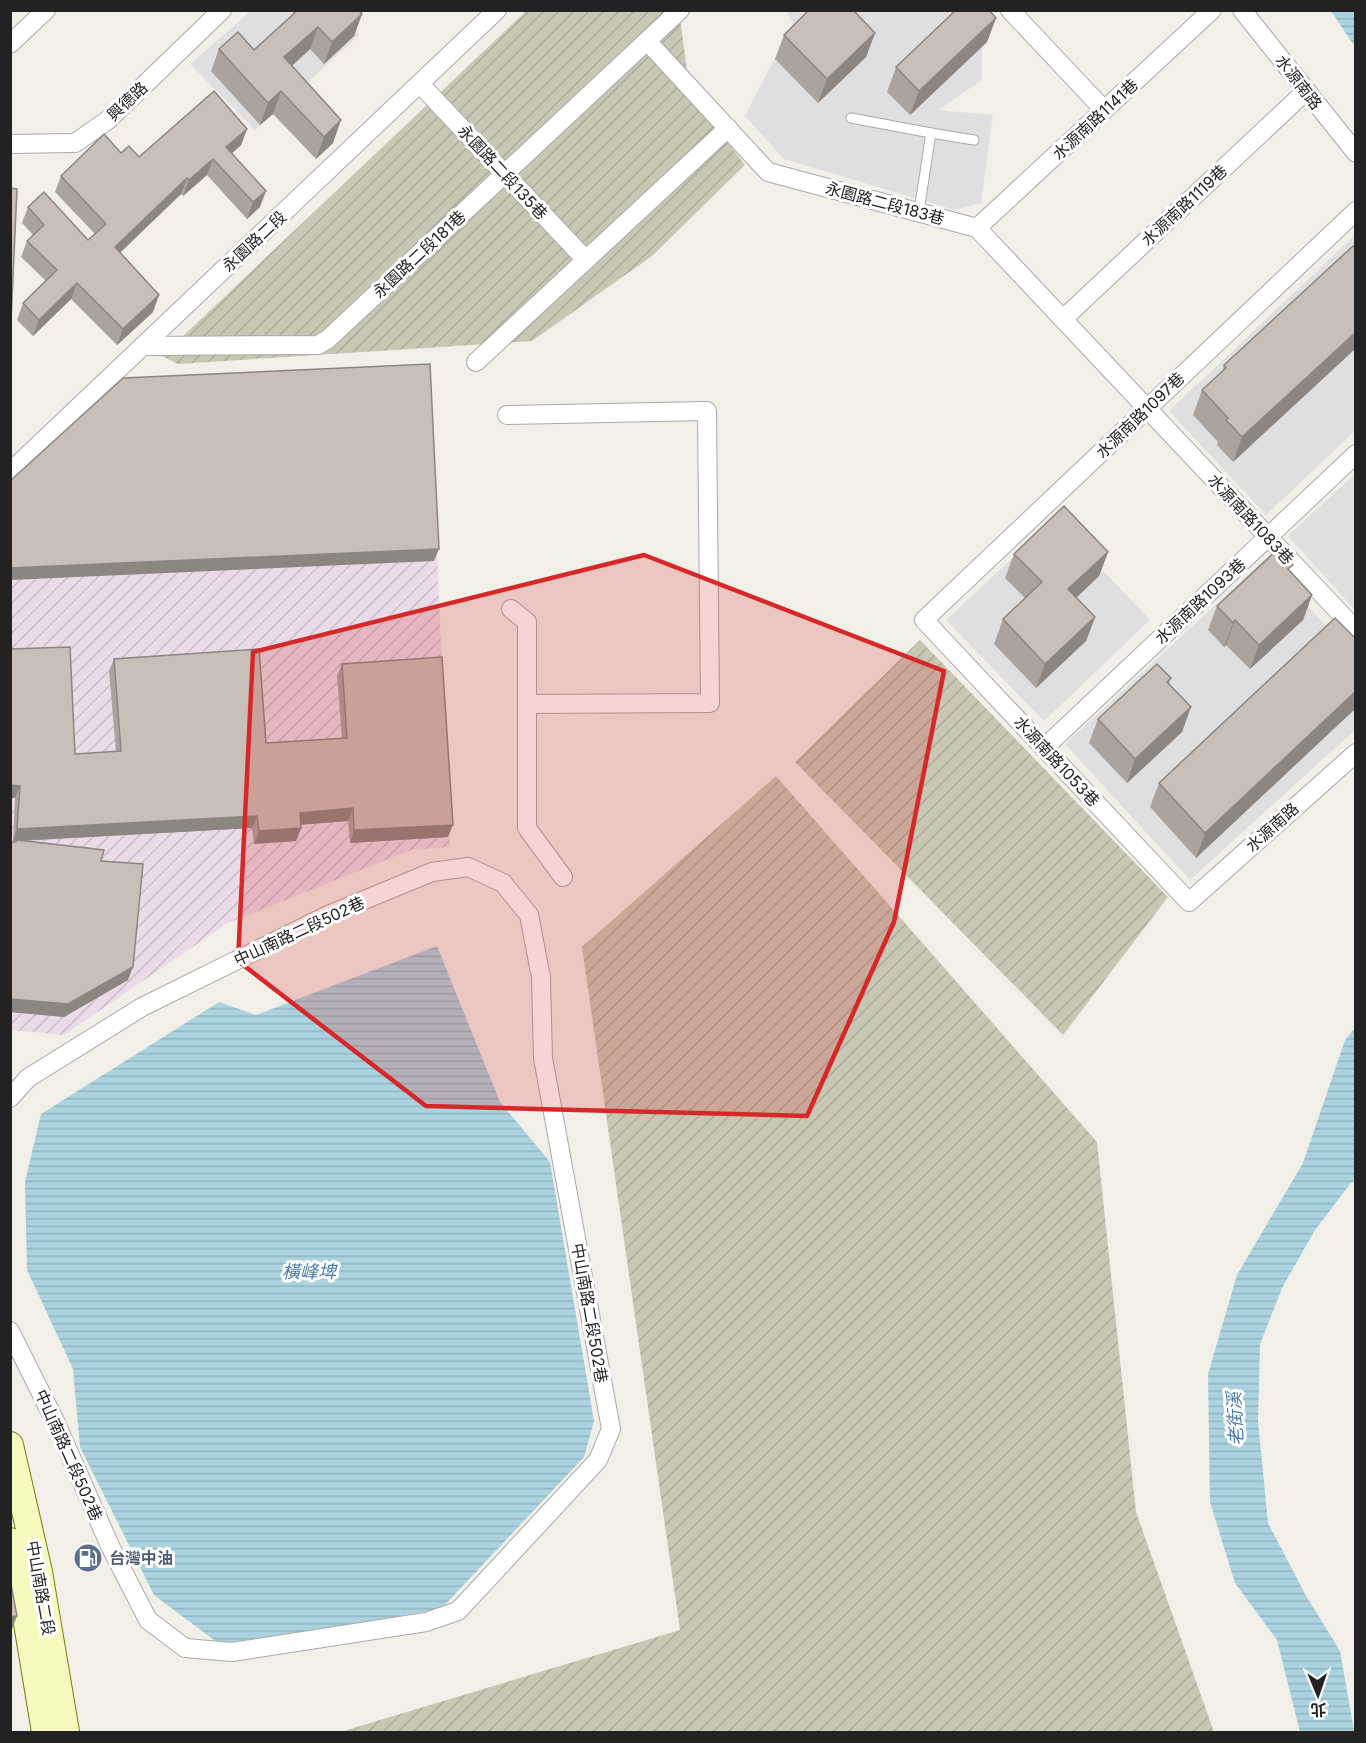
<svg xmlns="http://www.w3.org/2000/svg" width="1366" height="1743" font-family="Inter,'Noto Sans TC',sans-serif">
<defs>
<pattern id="industrial-furrows" width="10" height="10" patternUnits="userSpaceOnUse" patternTransform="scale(1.5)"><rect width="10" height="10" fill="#ebdbe8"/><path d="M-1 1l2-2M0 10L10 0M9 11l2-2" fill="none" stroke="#c9bcc7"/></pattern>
<pattern id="construction-furrows" width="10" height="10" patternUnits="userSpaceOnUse" patternTransform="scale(1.5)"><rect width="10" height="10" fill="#c7c7b4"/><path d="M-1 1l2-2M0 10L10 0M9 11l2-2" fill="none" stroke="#abab9a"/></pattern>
<pattern id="water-rules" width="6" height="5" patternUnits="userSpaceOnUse" patternTransform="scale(1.5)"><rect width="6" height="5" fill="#aad3df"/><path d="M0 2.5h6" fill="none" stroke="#92b5bf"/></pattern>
</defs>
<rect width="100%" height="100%" fill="#f2efe9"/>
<g fill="#e0dfdf">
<polygon points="251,11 337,11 359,35 255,130 190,64"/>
<polygon points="786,11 976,11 982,20 982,80 938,110 993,115 981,203 955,210 784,159 745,116 793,23"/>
<polygon points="1355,235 1355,431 1266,515 1169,411"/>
<polygon points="1355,474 1355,610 1288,536"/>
<polygon points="1054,519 1150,620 1044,721 946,620"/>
<polygon points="1265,559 1355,658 1355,730 1190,880 1065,744"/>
</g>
<polygon fill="url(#industrial-furrows)" points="429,374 450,847 411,850 226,924 64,1035 11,1030 11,500"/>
<g fill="url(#construction-furrows)">
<polygon points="526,11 679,11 690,93 745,165 652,256 532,341 178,364 162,356"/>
<polygon points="920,640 1168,897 1063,1035 795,762"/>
<polygon points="776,776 1097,1142 1136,1512 1214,1732 340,1732 680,1630 582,947"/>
</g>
<g fill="url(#water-rules)">
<polygon points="1331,11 1355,11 1355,47"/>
<polygon points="437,946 500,1102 550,1162 594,1421 584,1457 441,1609 222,1646 154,1595 80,1447 73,1369 27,1270 25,1182 41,1114 219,1002 256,1015"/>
<polygon points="1355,1028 1355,1180 1350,1184 1315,1230 1283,1286 1260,1344 1258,1421 1268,1523 1305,1594 1340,1651 1353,1725 1355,1732 1300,1732 1277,1640 1235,1583 1210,1502 1208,1374 1237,1275 1303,1163 1345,1040"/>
</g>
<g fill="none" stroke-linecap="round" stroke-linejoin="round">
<g stroke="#a9a9a9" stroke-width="11">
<g id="service">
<polyline points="851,118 931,133 919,211"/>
<polyline points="931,133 974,140"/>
</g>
</g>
<g stroke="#a9a9a9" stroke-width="20">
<g id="minor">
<polyline points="1010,10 1104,110"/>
<polyline points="1242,10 1356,153"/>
<polyline points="647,41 768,172 977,228 1356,630"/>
<polyline points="10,44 46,10"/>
<polyline points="420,84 586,260"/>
<polyline points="10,144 75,143 108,120 222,10"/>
<polyline points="1356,211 924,620 1189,902 1356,753"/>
<polyline points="977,228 1212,10"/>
<polyline points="1063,319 1306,91"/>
<polyline points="143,346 318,345 328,339 680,10"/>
<polyline points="476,362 728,128"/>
<polyline points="507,415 707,411 710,703 527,704 527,622 511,609"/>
<polyline points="10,472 497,10"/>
<polyline points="527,704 527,828 563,877"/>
<polyline points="1044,748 1356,454"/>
<polyline points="10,1098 28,1078 142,1007 328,915 432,872 468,867 503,883 529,915 541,977 543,1058 611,1429 598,1460 458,1611 426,1622 232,1652 185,1648 148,1620 111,1548 55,1421 10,1331"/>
</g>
</g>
<g stroke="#707d05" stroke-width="28">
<g id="secondary">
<polyline points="10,1445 39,1572 66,1732"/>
<polyline points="10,1541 19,1575 45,1732"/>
</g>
</g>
<use href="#service" stroke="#fff" stroke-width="9"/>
<use href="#minor" stroke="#fff" stroke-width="18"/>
<use href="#secondary" stroke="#f7fabf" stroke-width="26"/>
</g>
<g fill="#aba49e">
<polygon points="291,10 359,10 362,14 354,36 324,64 310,49 292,66 333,143 316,159 273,114 260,125 211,71 219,49 254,50 294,14"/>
<polygon points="996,18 987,42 910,115 887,92 896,67"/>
<polygon points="875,33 866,57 818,103 775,59 784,35"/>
<polygon points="247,129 241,145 231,154 260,207 247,219 207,175 183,196 181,194 120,253 153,312 117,345 71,299 33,336 17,320 23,303 46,281 21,257 27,241 33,235 22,223 28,207 88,240 95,234 55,192 61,176 121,153 139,157"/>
<polygon points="1356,249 1356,348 1233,462 1217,445 1218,442 1193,415 1202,390 1222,372 1224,365"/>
<polygon points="1108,552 1099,576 1076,598 1095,617 1086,641 1036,688 994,644 1003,619 1025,598 1005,578 1014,554"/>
<polygon points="1290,572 1312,595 1303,620 1250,669 1226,645 1224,647 1208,630 1217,606"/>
<polygon points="1356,639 1356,708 1196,858 1150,807 1159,783"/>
<polygon points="10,649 75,754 116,752 109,671 114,659 266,743 342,738 337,676 342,664 448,837 350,843 348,821 300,825 301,828 296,841 254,844 252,828 22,841 101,861 128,980 64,1017 10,1012 10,842 16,842 16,841 13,841 15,798"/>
<polygon points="1171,678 1169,684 1182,732 1127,783 1089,743 1098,719"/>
</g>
<g fill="#8b8681">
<polygon points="362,14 354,36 324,64 332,42"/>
<polygon points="996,18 987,42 910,115 919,91"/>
<polygon points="318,27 310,49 276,80 284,57"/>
<polygon points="875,33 866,57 818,103 827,79"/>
<polygon points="281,91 273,114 260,125 268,103"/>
<polygon points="341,120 333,143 316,159 324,137"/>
<polygon points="247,129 241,145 220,164 226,147"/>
<polygon points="213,159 207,175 183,196 189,180"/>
<polygon points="187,178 181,194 109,263 115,247"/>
<polygon points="266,191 260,207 247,219 253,202"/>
<polygon points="77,283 71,299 33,336 39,320"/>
<polygon points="159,295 153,312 117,345 123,329"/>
<polygon points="1356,332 1356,348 1233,462 1242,437"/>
<polygon points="439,549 434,561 10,580 10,568"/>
<polygon points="1108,552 1099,576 1059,614 1068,589"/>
<polygon points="1312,595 1303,620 1250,669 1259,645"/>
<polygon points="1095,617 1086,641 1036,688 1045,664"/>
<polygon points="1235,620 1226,645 1224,647 1233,623"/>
<polygon points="1356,691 1356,708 1196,858 1205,833"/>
<polygon points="1191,707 1182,732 1127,783 1135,759"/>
<polygon points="10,785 20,786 15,798 10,798"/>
<polygon points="353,808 348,821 295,825 300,813"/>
<polygon points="257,816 252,828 13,841 17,829"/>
<polygon points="453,825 448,837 350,843 354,830"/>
<polygon points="301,828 296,841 254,844 259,831"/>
<polygon points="133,967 128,980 64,1017 10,1012 10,999"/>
<polygon points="17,1616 12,1629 10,1629 10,1617"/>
</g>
<g fill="#c7bfb8" stroke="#8b8681" stroke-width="1.5">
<polygon points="298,10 359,10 362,14 332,42 318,27 284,57 341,120 324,137 281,91 268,103 219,49 238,32 254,50"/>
<polygon points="809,10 853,10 875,33 827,79 784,35"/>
<polygon points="956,10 989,10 996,18 919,91 896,67"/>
<polygon points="214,91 247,129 226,147 266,191 253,202 213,159 189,180 187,178 115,247 159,295 123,329 77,283 39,320 23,303 57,270 27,241 44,225 28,207 44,192 88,240 106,224 61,176 104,134 121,153 129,146 139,157"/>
<polygon points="10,188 17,189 10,343"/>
<polygon points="1353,246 1356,249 1356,332 1242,437 1226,420 1228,418 1202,390 1226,368 1224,365"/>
<polygon points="430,364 439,549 10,568 10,481 123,378"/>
<polygon points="1064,506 1108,552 1068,589 1095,617 1045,664 1003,619 1042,582 1014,554"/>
<polygon points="1278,549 1293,565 1288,569 1312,595 1259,645 1235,620 1233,623 1217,606"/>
<polygon points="1335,618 1356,639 1356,691 1205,833 1159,783"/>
<polygon points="70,647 75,754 121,751 114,659 259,649 266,743 347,738 342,664 442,657 453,825 354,830 353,808 300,813 301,828 259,831 257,816 17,829 20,786 10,785 10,649"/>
<polygon points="1157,664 1171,678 1167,682 1191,707 1135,759 1098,719"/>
<polygon points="17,840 104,850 101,861 143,864 133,967 68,1004 10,999 10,842 16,842"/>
<polygon points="10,1579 17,1616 10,1617"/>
</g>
<path fill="#d62828" fill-opacity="0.2" stroke="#d62828" stroke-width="4.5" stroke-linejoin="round" d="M644,555l300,116 -50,251 -87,194 -381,-10 -188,-145 15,-309z"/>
<defs>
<g id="fuel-disc" transform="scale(1.5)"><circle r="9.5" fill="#5c6f8a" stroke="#fff"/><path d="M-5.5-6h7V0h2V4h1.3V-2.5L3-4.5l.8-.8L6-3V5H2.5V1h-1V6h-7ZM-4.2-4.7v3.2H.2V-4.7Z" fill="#fff"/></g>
</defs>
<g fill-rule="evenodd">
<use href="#fuel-disc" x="88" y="1558"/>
</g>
<g text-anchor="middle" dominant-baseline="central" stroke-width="6" stroke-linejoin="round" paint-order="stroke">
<g font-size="16" fill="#222" stroke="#fff">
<text transform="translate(1299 82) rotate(52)">水源南路</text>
<text transform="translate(127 101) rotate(-43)">興德路</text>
<text transform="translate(1095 119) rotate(-43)">水源南路1141巷</text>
<text transform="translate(503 172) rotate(47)">永園路二段135巷</text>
<text transform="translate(885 203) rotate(15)">永園路二段183巷</text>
<text transform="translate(1184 205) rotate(-43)">水源南路1119巷</text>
<text transform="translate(254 241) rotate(-43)">永園路二段</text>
<text transform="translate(419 254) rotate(-43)">永園路二段181巷</text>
<text transform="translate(1140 415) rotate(-44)">水源南路1097巷</text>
<text transform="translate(1251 519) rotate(47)">水源南路1083巷</text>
<text transform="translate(1200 601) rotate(-43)">水源南路1093巷</text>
<text transform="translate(1057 761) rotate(47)">水源南路1053巷</text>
<text transform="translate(1272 827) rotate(-42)">水源南路</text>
<text transform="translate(299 931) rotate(-25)">中山南路二段502巷</text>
<text transform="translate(590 1313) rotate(80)">中山南路二段502巷</text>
<text transform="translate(69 1455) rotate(66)">中山南路二段502巷</text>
<text transform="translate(41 1588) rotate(80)">中山南路二段</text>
</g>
<g font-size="16" font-weight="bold" fill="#4e5e75" stroke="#fff" text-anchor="start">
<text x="109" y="1558">台灣中油</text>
</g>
<g font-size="18" font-style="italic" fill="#4a7aab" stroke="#fff">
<text x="309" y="1271">橫峰埤</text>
<text transform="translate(1235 1419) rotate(-93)">老街溪</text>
</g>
</g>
<rect width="1366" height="1743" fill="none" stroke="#222222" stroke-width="24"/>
<g transform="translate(1318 1695) rotate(178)" stroke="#ffffff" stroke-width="4.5" paint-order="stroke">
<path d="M0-4.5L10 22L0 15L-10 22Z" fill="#222222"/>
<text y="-9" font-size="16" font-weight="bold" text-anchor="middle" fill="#222222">北</text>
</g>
</svg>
